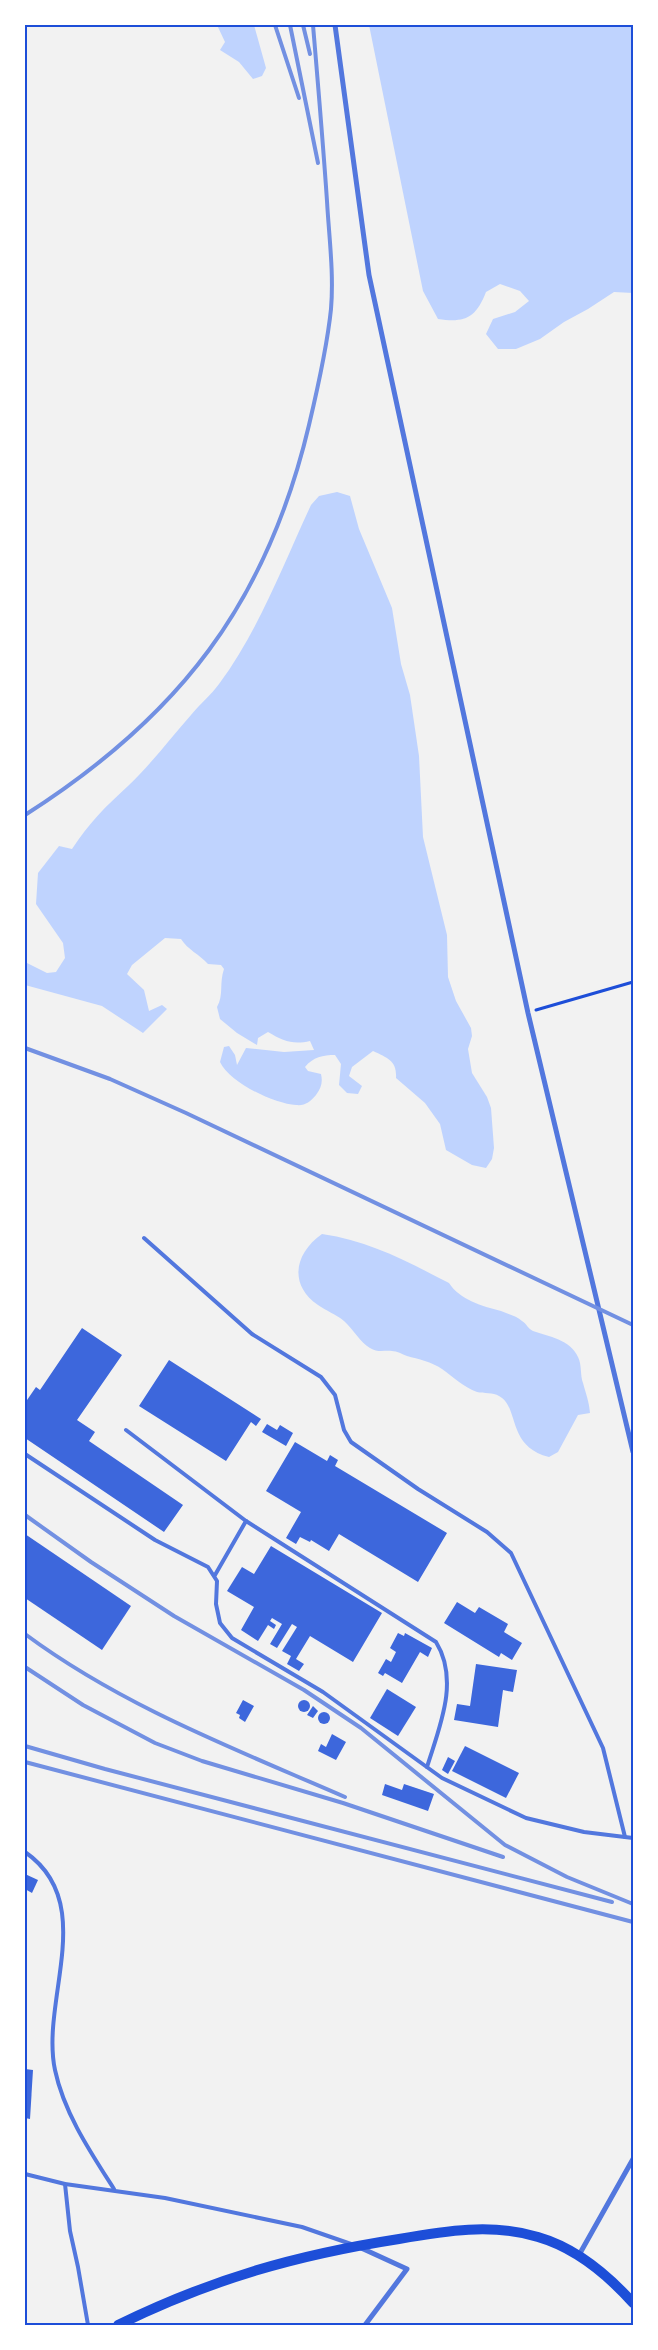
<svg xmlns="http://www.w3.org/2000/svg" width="658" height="2350" font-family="'Work Sans',sans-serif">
<rect width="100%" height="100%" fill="#f2f2f2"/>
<g fill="#bfd3fe">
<polygon points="217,25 254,25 266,68 262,76 253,79 239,62 220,50 225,42"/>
<path d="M369,25h264v268l-19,-1 -26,17 -24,13 -24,17 -24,10h-18l-12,-15 7,-15 22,-7 14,-11 -9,-10 -20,-7 -14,8c-10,26 -21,31 -48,27l-15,-28z"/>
<path d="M337,492l13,4 9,33 33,79 9,56 9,31 9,61 4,81 24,98 1,42 8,24 15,27 1,8 -4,13 4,24 15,24 4,11 3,40 -2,11 -6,9 -14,-3 -26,-15 -6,-26 -15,-21 -29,-25c1,-17 -8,-20 -23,-27l-21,16 -3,9 13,10 -4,8 -11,-1 -8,-8 2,-21 -6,-9c-12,0 -22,2 -30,12l3,4 13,3c2,9 0,14 -5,21 -6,7 -11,11 -20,10 -22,-1 -67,-23 -76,-43l4,-15 5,-1 6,9 2,10 9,-17 38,4 30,-2 -4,-9c-17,4 -27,0 -42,-9l-10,6 -1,7 -20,-12 -17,-14 -3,-12c7,-12 2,-24 7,-38l-3,-4 -13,-1c-9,-10 -20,-14 -27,-25l-16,-1 -33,27 -5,9 17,16 5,21 13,-6 5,4 -24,24 -41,-27 -77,-21v-23l22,11 9,-1 9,-14 -2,-15 -27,-39 2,-31 21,-27 13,3c17,-26 34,-43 56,-63 23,-22 42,-47 63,-71 9,-11 20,-20 28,-31 40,-54 64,-119 92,-179l8,-9z"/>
<path d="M322,1234c48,7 84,27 127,49 11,17 33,23 52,28 7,3 16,5 21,10 5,3 6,8 11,10 16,6 37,8 45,26 4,8 2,18 5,26 3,11 6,18 7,30l-12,2 -20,37 -9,5c-43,-11 -29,-50 -50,-61 -6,-4 -15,-2 -22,-4 -13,-5 -24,-15 -35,-23 -10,-7 -24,-10 -35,-13 -5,-2 -10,-5 -15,-5 -8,-1 -14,2 -22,-3 -10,-6 -17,-19 -26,-27 -8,-7 -18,-10 -26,-16 -30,-21 -23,-52 4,-71z"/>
</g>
<g fill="#3d67dc">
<polygon points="82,1328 122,1355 77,1420 95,1432 89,1441 183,1505 164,1532 25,1438 25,1403 36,1387 40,1390"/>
<polygon points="169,1360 261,1419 256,1426 251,1422 226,1461 139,1406"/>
<polygon points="267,1424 277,1430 280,1425 293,1433 286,1446 262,1432"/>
<polygon points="295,1442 327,1461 330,1455 338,1460 335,1466 447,1533 418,1582 339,1534 329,1551 311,1540 310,1542 300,1537 296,1544 286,1538 301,1512 266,1491"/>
<polygon points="25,1534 131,1606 102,1650 25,1598"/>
<polygon points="271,1546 382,1613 353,1662 310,1636 296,1659 304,1664 299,1671 287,1664 291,1656 282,1651 297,1627 292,1624 277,1648 270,1644 282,1624 272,1618 270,1621 276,1625 274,1629 268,1625 258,1641 241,1630 254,1607 227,1591 242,1567 254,1574"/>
<polygon points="457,1602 475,1613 479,1607 508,1624 504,1632 522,1643 512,1660 501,1653 499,1657 444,1623"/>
<polygon points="398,1633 404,1636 405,1633 432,1648 428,1657 420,1652 402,1683 385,1673 383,1676 378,1673 386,1659 391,1662 396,1652 390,1648"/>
<polygon points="476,1664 517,1670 513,1692 503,1690 498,1727 454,1720 457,1704 470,1706"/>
<polygon points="387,1689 416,1707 398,1736 370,1718"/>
<polygon points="243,1700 254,1706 245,1722 239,1718 240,1715 236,1713"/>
<circle cx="304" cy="1706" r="6"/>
<polygon points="313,1706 318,1711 313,1718 307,1715"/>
<circle cx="324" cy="1718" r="6"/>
<polygon points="332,1734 346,1742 336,1760 318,1751 321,1744 326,1747"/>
<polygon points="465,1746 519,1773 506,1798 452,1771"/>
<polygon points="448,1757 455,1761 448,1774 442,1770"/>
<polygon points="385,1784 402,1790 404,1784 434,1794 428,1811 382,1795"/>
<polygon points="25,1874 38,1880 32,1893 25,1889"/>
<polygon points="25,2069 33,2070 30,2119 25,2118"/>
</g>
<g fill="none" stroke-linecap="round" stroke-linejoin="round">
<polyline stroke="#1d4ed8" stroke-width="3" points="536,1010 633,982"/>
<g stroke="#5277de" stroke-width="4">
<polyline points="144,1238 252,1334 321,1377 335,1395 344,1430 351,1442 418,1489 487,1532 511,1553 603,1748 625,1837"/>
<path d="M126,1430l120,91 190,121c24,39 3,86 -9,125"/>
<polyline points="25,1454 155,1540 208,1567 217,1581 216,1604 220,1623 232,1638 323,1692 442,1778 526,1818 584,1832 633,1838"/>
<polyline points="215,1575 246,1521"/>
<path d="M25,1852c74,51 15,148 30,218 9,43 36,83 59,119"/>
<polyline points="25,2174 65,2184 165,2198 302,2227 351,2244"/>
<polyline points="65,2184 70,2231 78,2267 88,2325"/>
</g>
<g stroke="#5277de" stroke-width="5">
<polyline points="335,25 369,275 528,1013 633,1452"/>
<polyline points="359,2247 407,2269 365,2325"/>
<polyline points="579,2255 633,2159"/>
</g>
<path stroke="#1d4ed8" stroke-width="10" d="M118,2325c94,-46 178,-70 281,-86 45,-8 94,-16 139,-2 38,11 69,37 95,66"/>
<g stroke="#7290e2" stroke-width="4">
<polyline points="275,25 299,98"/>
<polyline points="290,25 318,163"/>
<polyline points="303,25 310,54"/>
<path d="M25,815c154,-98 242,-212 284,-390 9,-38 18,-77 22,-116 3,-36 -2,-72 -4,-108 -4,-59 -9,-117 -14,-176"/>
<polyline points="25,1048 110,1079 186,1113 633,1325"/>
<polyline points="25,1515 91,1562 174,1616 304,1690 361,1728 505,1845 567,1877 633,1904"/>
<path d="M25,1634c97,72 210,115 320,163"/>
<polyline points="25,1667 83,1705 155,1743 202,1761 343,1803 503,1857"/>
<polyline points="25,1746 105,1769 612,1902"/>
<polyline points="25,1762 633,1922"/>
</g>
</g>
<rect width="658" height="2350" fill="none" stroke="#ffffff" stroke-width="52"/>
<rect x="26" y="26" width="606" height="2298" fill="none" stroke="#1d4ed8" stroke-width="2"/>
</svg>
